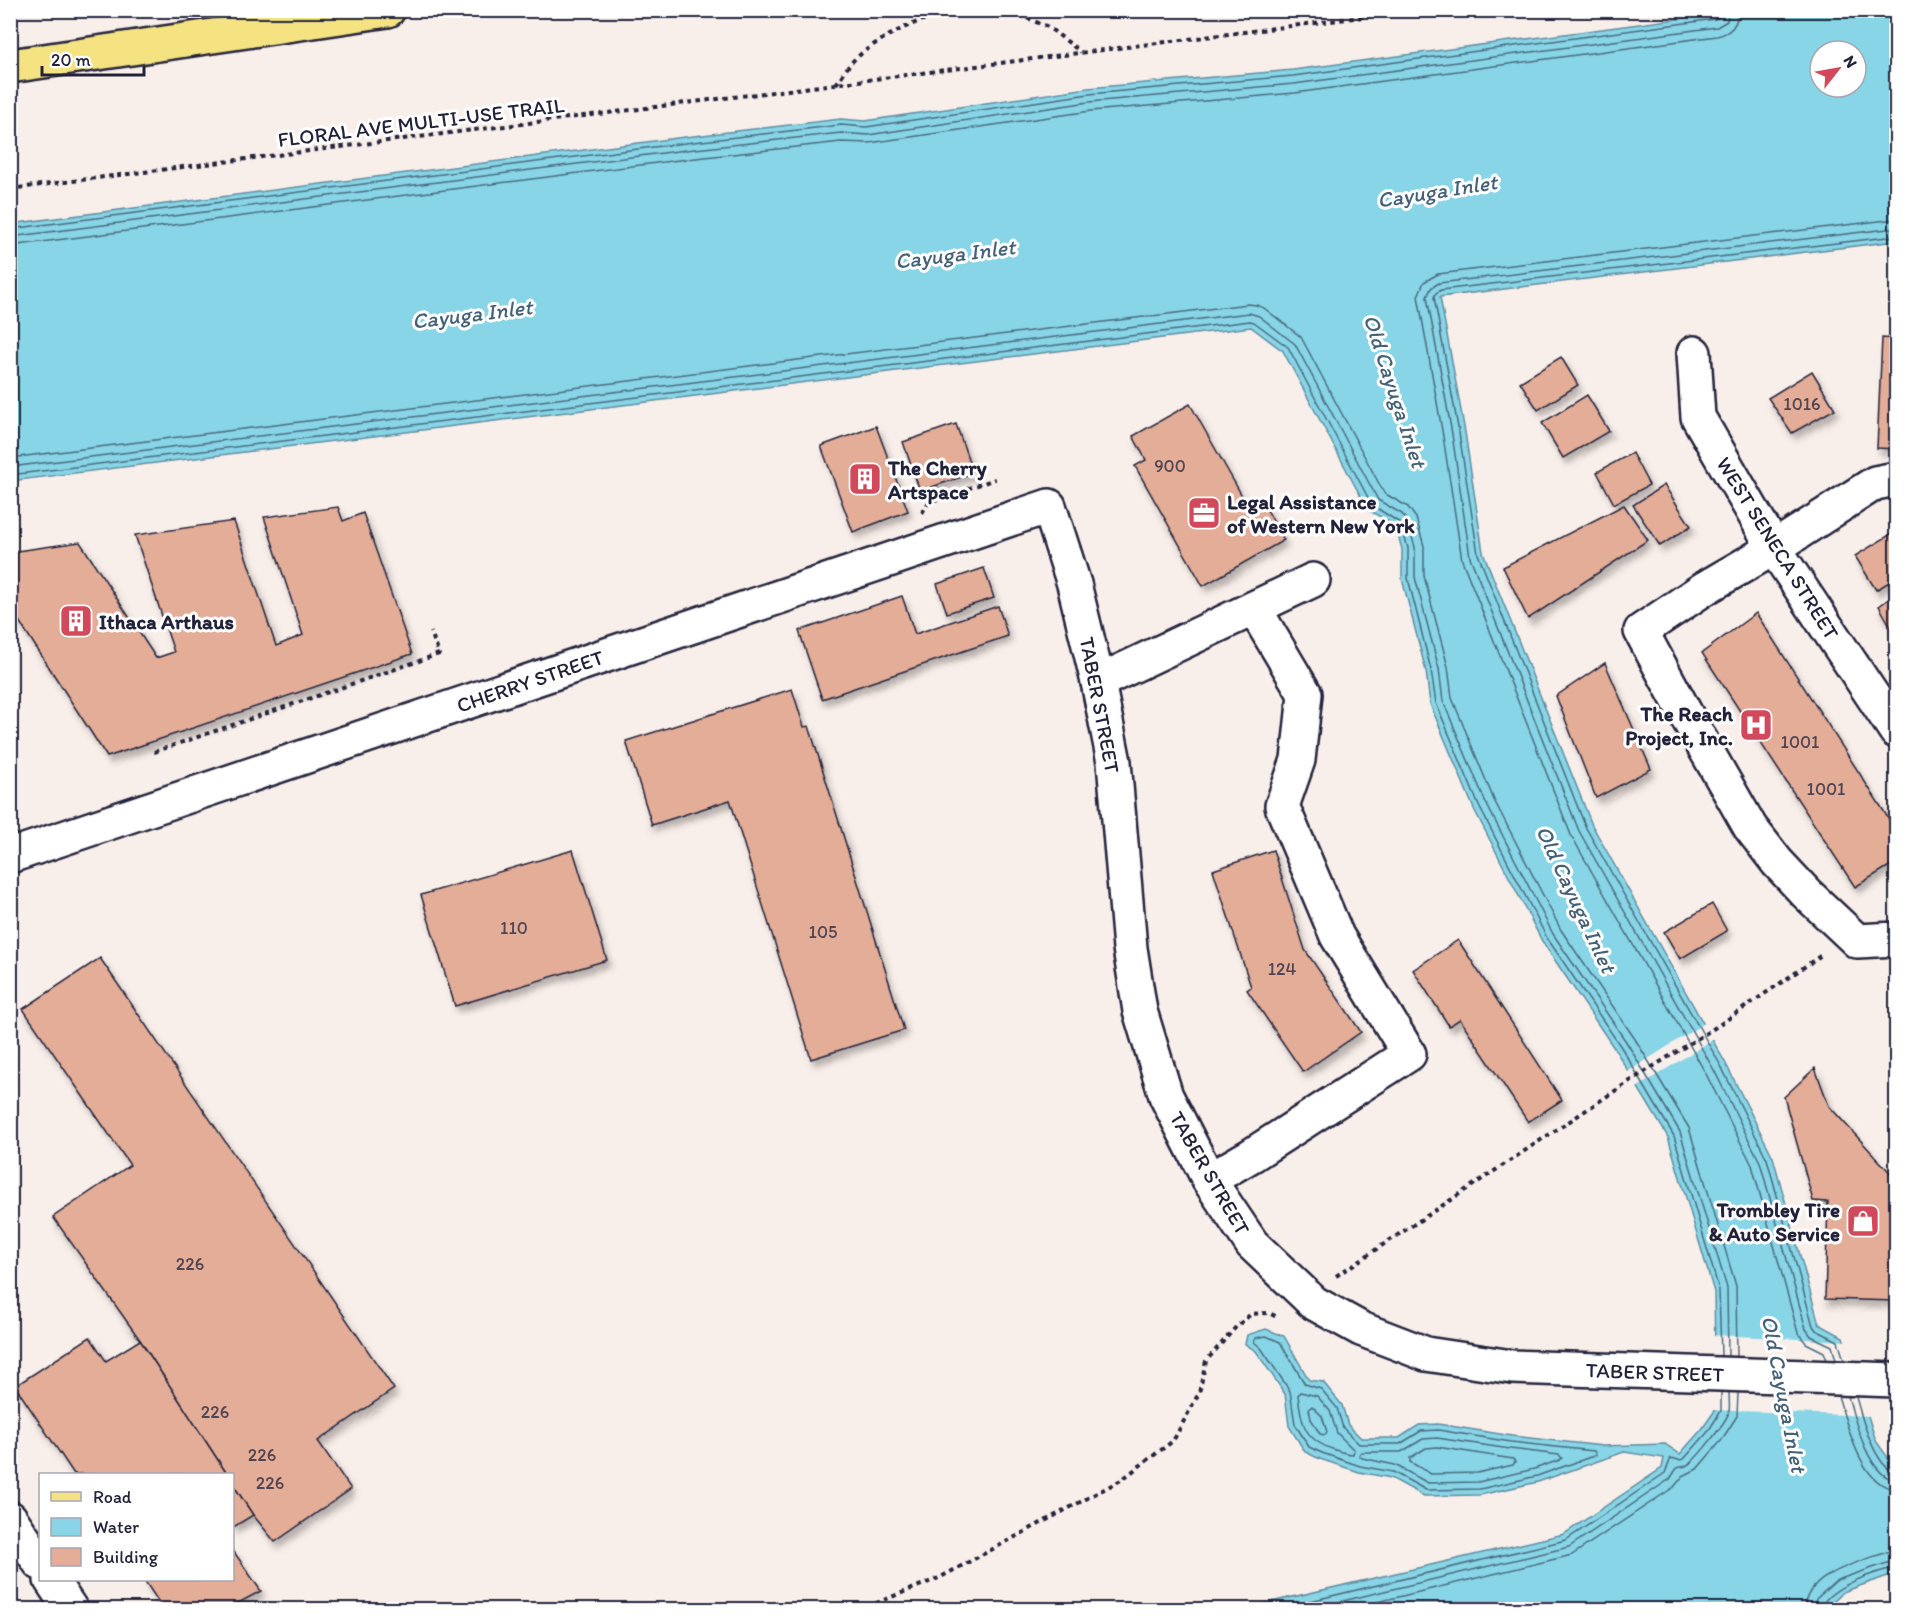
<svg xmlns="http://www.w3.org/2000/svg" width="1907" height="1620" font-family="Itim,sans-serif">
<defs>
<filter id="shadow"><feDropShadow dx="3.5" dy="6" stdDeviation="3" flood-color="#0004"/></filter>
</defs>
<rect width="100%" height="100%" fill="#f9efea"/>
<filter id="ink" filterUnits="userSpaceOnUse"><feTurbulence type="fractalNoise" baseFrequency=".0167" numOctaves="2"/><feDisplacementMap in="SourceGraphic" scale="12" xChannelSelector="R" yChannelSelector="G"/><feConvolveMatrix kernelMatrix="1 2 1 2 8 2 1 2 1" color-interpolation-filters="sRGB"/></filter>
<g filter="url(#ink)">
<path fill="#87d5e6" stroke="#5f8da2" stroke-width="1.5" fill-rule="evenodd" d="M1737,11h159v230l-456,56 25,135 18,120 109,273 134,239 47,93 46,167 24,13 33,104 20,28v104l-53,19 -19,17h-583l323,-75 98,-66 2,-10 -40,-6 -86,30 -58,13 -56,1 -33,-18 -32,-6 -39,-13 -15,-7 -16,-26 -4,-32 -29,-43 -11,-7 2,-9 19,-6 18,7 25,44 14,2 19,23 6,20 13,13h38l20,-13 19,-1 74,12 91,10 62,-2 15,10 22,-25 14,-20 -2,-117 -46,-155 -52,-86 -74,-110 -68,-132 -44,-105 -4,-33 -24,-92v-30l-7,-24 -27,-15 -85,-159 -32,-24 -1240,154 -1,-257 675,-87 156,-18 24,2 223,-33 205,-18zM1820,51h36v36h-36z"/>
<g fill="#f9efea">
<polygon points="1706,1022 1715,1038 1635,1089 1626,1073"/>
<polygon points="1711,1335 1848,1341 1871,1416 1711,1410 1713,1408"/>
</g>
<g fill="none" stroke-linecap="round" stroke-linejoin="round">
<g stroke="#4a6a7f" stroke-width="1.5">
<polyline points="10,229 685,143 841,125 866,127 1089,94 1293,76 1715,19 1720,16 1722,10"/>
<polyline points="10,237 686,150 841,133 868,135 1089,102 1294,84 1717,27 1727,21 1729,10"/>
<path d="M10,246l677,-87 154,-17 28,1 222,-32 204,-18 422,-57c14,-3 21,-12 21,-26"/>
<polyline points="10,458 1248,304 1256,305 1264,308 1301,337 1384,493 1408,507 1416,518 1424,546 1424,576 1448,667 1452,698 1494,800 1561,930 1635,1039 1689,1128 1736,1286 1737,1357"/>
<polyline points="10,467 1249,313 1259,316 1295,344 1378,500 1402,514 1407,521 1415,547 1415,577 1439,669 1443,701 1486,803 1553,934 1627,1043 1680,1132 1727,1288 1728,1356"/>
<polyline points="10,475 1250,321 1254,322 1288,347 1372,505 1400,523 1408,548 1408,578 1431,670 1436,703 1479,806 1547,938 1621,1047 1674,1136 1719,1290 1721,1356"/>
<polygon points="1266,1336 1280,1342 1305,1384 1321,1389 1337,1408 1343,1428 1359,1444 1400,1444 1421,1431 1438,1430 1511,1442 1594,1451 1596,1455 1537,1476 1480,1489 1426,1490 1393,1472 1360,1466 1322,1453 1309,1447 1295,1424 1290,1391 1261,1348 1254,1342 1256,1338"/>
<polyline points="1827,1360 1824,1352 1806,1343 1798,1333 1752,1165 1706,1074 1571,835 1462,560 1443,436 1418,296 1424,282 1438,274 1896,219"/>
<polyline points="1836,1360 1832,1346 1811,1336 1806,1329 1760,1162 1714,1070 1579,831 1470,557 1452,434 1427,297 1431,288 1439,283 1896,228"/>
<polyline points="1844,1360 1838,1341 1816,1330 1813,1326 1767,1159 1721,1066 1586,828 1478,554 1459,433 1434,297 1436,293 1441,290 1896,236"/>
<path d="M1300,1392l17,4 13,15 7,22 17,17 -1,4c-6,0 -12,-2 -18,-4 -31,-10 -33,-25 -37,-55z"/>
<path d="M1838,1396c9,27 23,91 58,93"/>
<path d="M1848,1396c6,22 21,82 48,84"/>
<path d="M1856,1397c5,18 19,72 40,75"/>
<polygon points="1312,1406 1322,1416 1327,1432 1325,1435 1320,1434 1311,1419 1309,1409"/>
<polygon points="1437,1438 1510,1449 1559,1455 1562,1458 1560,1460 1534,1469 1478,1482 1428,1483 1395,1465 1362,1458 1359,1455 1361,1452 1401,1452 1423,1439"/>
<polygon points="1437,1447 1513,1459 1515,1462 1513,1465 1477,1473 1431,1474 1410,1462 1410,1458 1426,1448"/>
<polyline points="1273,1610 1566,1540 1665,1473 1671,1458 1679,1460 1684,1459 1707,1433 1721,1411 1721,1392"/>
<path d="M1305,1610l264,-63 101,-68 7,-11c3,-1 6,-1 9,-2 10,-5 40,-44 43,-54 1,-6 0,-13 0,-20"/>
<polyline points="1344,1610 1572,1555 1674,1487 1683,1476 1697,1469 1721,1441 1737,1416 1738,1393"/>
<path d="M1804,1610c1,-36 56,-48 83,-58l9,-1"/>
<polyline points="1813,1610 1816,1599 1837,1580 1896,1560"/>
<path d="M1821,1610c2,-21 57,-40 75,-42"/>
</g>
</g>
<g fill="#e3ad98" stroke="#22223b" stroke-width="1.5" filter="url(#shadow)">
<polygon points="1882,338 1896,339 1896,449 1877,448"/>
<polygon points="1561,357 1578,385 1538,410 1520,382"/>
<polygon points="1812,371 1835,409 1792,433 1768,398"/>
<polygon points="1587,395 1609,431 1563,458 1542,423"/>
<polygon points="1190,404 1249,508 1262,501 1284,540 1203,586 1135,466 1146,460 1133,436"/>
<polygon points="956,424 973,473 920,491 903,442"/>
<polygon points="876,426 908,511 853,532 821,446"/>
<polygon points="1632,453 1649,485 1614,504 1597,472"/>
<polygon points="1664,485 1691,526 1660,546 1633,505"/>
<polygon points="1624,505 1648,540 1528,619 1503,567"/>
<polygon points="338,507 343,521 363,513 412,654 107,757 10,607 10,552 80,542 156,658 174,652 135,535 234,521 276,646 303,635 264,517"/>
<polygon points="1896,531 1896,578 1876,590 1855,556"/>
<polygon points="984,568 994,598 947,613 937,584"/>
<polygon points="1896,594 1896,636 1879,606"/>
<polygon points="902,596 915,634 998,606 1008,636 822,699 799,631"/>
<polygon points="1756,613 1896,830 1896,862 1855,887 1702,653"/>
<polygon points="1605,663 1651,769 1596,798 1556,696"/>
<polygon points="792,689 804,727 809,726 904,1030 811,1059 730,800 652,825 626,741"/>
<polygon points="573,850 607,960 455,1006 421,895"/>
<polygon points="1273,850 1305,950 1361,1032 1303,1072 1247,990 1251,987 1213,870"/>
<polygon points="1712,904 1727,931 1680,959 1664,932"/>
<polygon points="1458,940 1562,1100 1528,1122 1460,1019 1449,1026 1413,970"/>
<polygon points="100,958 394,1389 318,1441 351,1489 275,1542 253,1515 232,1483 232,1474 227,1474 140,1340 53,1217 130,1165 23,1009"/>
<polygon points="1815,1068 1829,1106 1896,1179 1896,1301 1825,1299 1828,1202 1813,1201 1784,1097"/>
<polygon points="90,1337 106,1361 140,1340 227,1474 74,1474 15,1386"/>
<polygon points="232,1483 253,1515 232,1528"/>
<polygon points="232,1549 261,1591 225,1610 164,1610 144,1580 232,1580"/>
</g>
<g fill="none" stroke-linecap="round" stroke-linejoin="round">
<g stroke="#22223b" stroke-width="38">
<g id="minor">
<polyline points="1694,353 1698,417 1774,548 1896,731"/>
<polyline points="1896,479 1875,483 1774,548 1705,588 1641,631 1689,720 1750,827 1777,862 1806,893 1857,941 1896,939"/>
<polyline points="1098,682 1313,580"/>
<polyline points="10,856 1049,506 1074,584 1098,682 1114,762 1130,948 1140,1011 1166,1096 1209,1180 1252,1244 1314,1303 1361,1329 1426,1354 1512,1367 1896,1380"/>
<polyline points="1209,1180 1252,1155 1409,1054 1337,936 1282,806 1298,760 1305,694 1254,608"/>
<polyline points="10,1518 40,1563"/>
<polyline points="51,1580 71,1610"/>
</g>
</g>
<g stroke="#22223b" stroke-width="38">
<polyline id="major" points="10,66 388,10"/>
</g>
<g stroke="#22223b" stroke-width="4" stroke-dasharray="4.5 4.5" stroke-linecap="butt">
<polyline points="965,10 1017,14 1048,27 1081,52"/>
<path d="M836,84c6,-8 12,-19 20,-26 28,-24 61,-37 95,-48"/>
<polyline points="10,189 1417,10"/>
<polyline points="922,513 929,502 995,479"/>
<polyline points="154,752 439,654 431,632"/>
<polyline points="1336,1276 1627,1083 1719,1025 1823,954"/>
<polyline points="859,1610 939,1578 1121,1480 1173,1441 1199,1393 1206,1361 1236,1327 1251,1314 1269,1313 1277,1317"/>
</g>
<use href="#minor" stroke="#fff" stroke-width="33"/>
<use href="#major" stroke="#f5e382" stroke-width="33"/>
</g>
</g>
<defs>
<g id="building-square" transform="scale(1.725)"><rect x="-9" y="-9" width="18" height="18" rx="4" fill="#d1495b" stroke="#fff"/><path d="M-4-6H4V6H1V3H-1V6H-4ZM-2.5-4.3h1.7v1.8h-1.7ZM.8-4.3h1.7v1.8H.8ZM-2.5-1h1.7V.8h-1.7ZM.8-1h1.7V.8H.8Z" fill="#fff"/></g>
<g id="office-square" transform="scale(1.725)"><rect x="-9" y="-9" width="18" height="18" rx="4" fill="#d1495b" stroke="#fff"/><path d="M-6-3h4V-5.5h4V-3h4V5H-6ZM-1-4.5V-3h2v-1.5ZM-6 0V1H6V0Z" fill="#fff"/></g>
<g id="hospital-square" transform="scale(1.725)"><rect x="-9" y="-9" width="18" height="18" rx="4" fill="#d1495b" stroke="#fff"/><path d="M-5-5h3v3.5h4V-5h3V5h-3V1.5h-4V5h-3Z" fill="#fff"/></g>
<g id="shop-square" transform="scale(1.725)"><rect x="-9" y="-9" width="18" height="18" rx="4" fill="#d1495b" stroke="#fff"/><path d="M-5-2.5h2.3a2.7 3.5 0 0 1 5.4 0H5L5.5 6h-11ZM-1.5-2.5h3a1.5 2.3 0 0 0-3 0Z" fill="#fff"/></g>
</defs>
<g fill-rule="evenodd">
<use href="#building-square" x="865" y="479"/>
<use href="#office-square" x="1204" y="513"/>
<use href="#building-square" x="76" y="621"/>
<use href="#hospital-square" x="1756" y="725"/>
<use href="#shop-square" x="1863" y="1221"/>
</g>
<g text-anchor="middle" dominant-baseline="central" stroke-width="6" stroke-linejoin="round" paint-order="stroke">
<g font-size="18" fill="#524552">
<text x="1802" y="404">1016</text>
<text x="1170" y="466">900</text>
<text x="1800" y="742">1001</text>
<text x="1826" y="789">1001</text>
<text x="514" y="928">110</text>
<text x="823" y="932">105</text>
<text x="1282" y="969">124</text>
<text x="190" y="1264">226</text>
<text x="215" y="1412">226</text>
<text x="262" y="1455">226</text>
<text x="270" y="1483">226</text>
</g>
<g font-size="21" fill="#22223b" stroke="#fff">
<text transform="translate(421 122) rotate(-7)">FLORAL AVE MULTI-USE TRAIL</text>
<text transform="translate(1778 548) rotate(58)">WEST SENECA STREET</text>
<text transform="translate(530 681) rotate(-19)">CHERRY STREET</text>
<text transform="translate(1100 705) rotate(79)">TABER STREET</text>
<text transform="translate(1210 1173) rotate(60)">TABER STREET</text>
<text transform="translate(1655 1372) rotate(2)">TABER STREET</text>
</g>
<g font-size="21" font-weight="bold" fill="#22223b" stroke="#fff" text-anchor="start">
<text x="888" y="467">The Cherry<tspan x="888" dy="24">Artspace</tspan></text>
<text x="1227" y="501">Legal Assistance<tspan x="1227" dy="24">of Western New York</tspan></text>
<text x="99" y="621">Ithaca Arthaus</text>
<text x="1733" y="713" text-anchor="end">The Reach<tspan x="1733" dy="24">Project, Inc.</tspan></text>
<text x="1840" y="1209" text-anchor="end">Trombley Tire<tspan x="1840" dy="24">&amp; Auto Service</tspan></text>
</g>
<g font-size="22" font-style="italic" fill="#456177" stroke="#fff">
<text transform="translate(1437 191) rotate(-9)">Cayuga Inlet</text>
<text transform="translate(955 254) rotate(-7)">Cayuga Inlet</text>
<text transform="translate(472 314) rotate(-7)">Cayuga Inlet</text>
<text transform="translate(1395 391) rotate(72)">Old Cayuga Inlet</text>
<text transform="translate(1576 899) rotate(65)">Old Cayuga Inlet</text>
<text transform="translate(1784 1394) rotate(79)">Old Cayuga Inlet</text>
</g>
</g>
<rect width="1907" height="1620" fill="none" stroke="#fff" stroke-width="36"/>
<rect x="18" y="18" width="1871" height="1584" fill="none" stroke="#22223b" stroke-width="2" filter="url(#ink)"/>
<rect x="39" y="1473" width="195" height="108" fill="#ffffff" stroke="#a7a7b1" stroke-width="1.5"/>
<rect x="51" y="1492" width="30" height="9" fill="#f5e382" stroke="#a7a7b1" stroke-width="1.5"/>
<text x="93" y="1503" font-size="18" fill="#22223b">Road</text>
<rect x="51" y="1518" width="30" height="18" fill="#87d5e6" stroke="#a7a7b1" stroke-width="1.5"/>
<text x="93" y="1533" font-size="18" fill="#22223b">Water</text>
<rect x="51" y="1548" width="30" height="18" fill="#e3ad98" stroke="#a7a7b1" stroke-width="1.5"/>
<text x="93" y="1563" font-size="18" fill="#22223b">Building</text>
<g transform="translate(1838 69) rotate(59)"><circle r="28" fill="#ffffff" stroke="#a7a7b1" stroke-width="1.5"/>
<path d="M0-4.5L10 22L0 15L-10 22Z" fill="#d1495b"/>
<text y="-9" font-size="16" font-weight="bold" text-anchor="middle" fill="#22223b">N</text>
</g>
<path d="M42 66v9h102v-9" fill="none" stroke="#22223b" stroke-width="3"/>
<text x="51" y="66" font-size="18" fill="#22223b" stroke="#ffffff" stroke-width="4.5" paint-order="stroke">20 m</text>
</svg>
